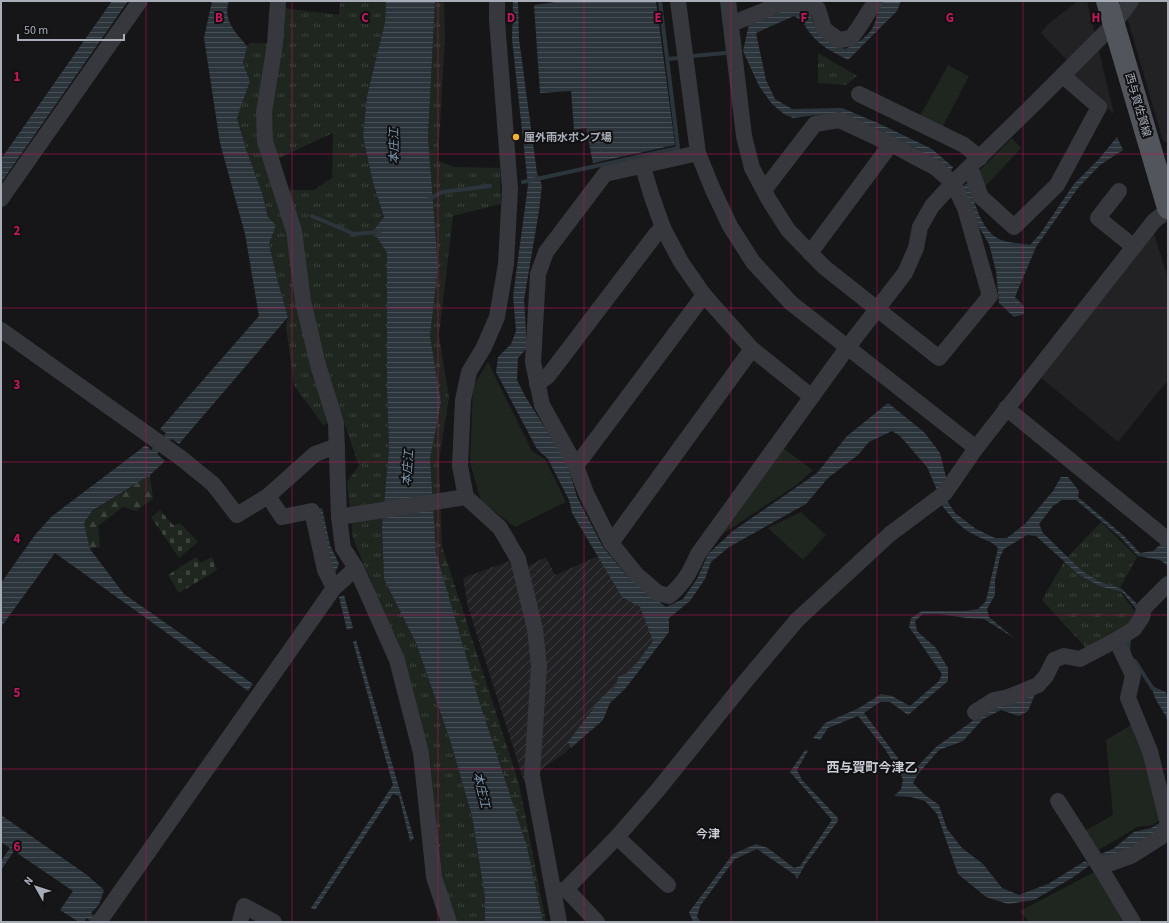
<svg xmlns="http://www.w3.org/2000/svg" width="1169" height="923" font-family="'Source Sans 3','Noto Sans JP',sans-serif">
<defs>
<pattern id="industrial-furrows" width="10" height="10" patternUnits="userSpaceOnUse"><rect width="10" height="10" fill="#222225"/><path d="M-1 1l2-2M0 10L10 0M9 11l2-2" fill="none" stroke="#3f3f43"/></pattern>
<pattern id="grass-tufts" width="24" height="20" patternUnits="userSpaceOnUse"><rect width="24" height="20" fill="#1e261f"/><path d="M3 7l-1-3M5 7V3M7 7l1-3M15 17l-1-3M17 17v-4M19 17l1-3" fill="none" stroke="#3c433d"/></pattern>
<pattern id="forest-firs" width="22" height="20" patternUnits="userSpaceOnUse"><rect width="22" height="20" fill="#1e261f"/><path d="M5 1l3.5 6h-7zM16 11l3.5 6h-7z" fill="#3c433d"/></pattern>
<pattern id="wetland-marsh" width="20" height="14" patternUnits="userSpaceOnUse"><rect width="20" height="14" fill="#1e261f"/><path d="M1 5h8M5 5V1M11 12h8M15 12V8" fill="none" stroke="#3c433d"/></pattern>
<pattern id="cemetery-stones" width="16" height="16" patternUnits="userSpaceOnUse"><rect width="16" height="16" fill="#1e261f"/><path d="M2 7V4a2 2 0 0 1 4 0v3zM10 15v-3a2 2 0 0 1 4 0v3z" fill="#3c433d"/></pattern>
<pattern id="water-rules" width="6" height="5" patternUnits="userSpaceOnUse"><rect width="6" height="5" fill="#2c353c"/><path d="M0 2.5h6" fill="none" stroke="#485056"/></pattern>
</defs>
<rect width="100%" height="100%" fill="#161618"/>
<g fill="#222225">
<polygon points="1078,1 1087,1 1114,114 1073,76 1065,58 1041,33 1048,24"/>
<polygon points="1138,1 1168,1 1168,143 1163,141 1127,17"/>
<polygon points="1153,231 1168,278 1168,383 1166,382 1118,442 1039,376"/>
</g>
<polygon fill="url(#industrial-furrows)" points="603,554 662,620 657,640 566,752 524,781 468,607 463,578 509,561 515,573 546,557 555,575"/>
<g fill="url(#grass-tufts)" fill-rule="evenodd">
<path d="M340,1h46l-1,21 -18,74 -4,40 10,47 11,35 -11,13 14,21v138l2,59 -7,78 2,52 32,64 34,97 22,76 13,81v25h-31l-15,-48 -9,-119 -28,-98 -49,-119 -6,-56 12,-16 -16,-47 -20,6 -29,-40 -8,-59 2,-10 -10,-34 -9,-38 7,-19 -8,-8 -6,-24 -16,-44 -9,-31 13,-37c-5,-13 -11,-26 0,-38h30l2,-35 57,7zM333,133l-1,45 -18,12h-26l-9,-32z"/>
<polygon points="435,1 444,1 445,38 438,161 455,167 500,168 501,204 453,216 439,335 449,398 439,460 442,546 436,553 430,459 441,402 430,336 438,267 428,137"/>
<polygon points="818,53 857,76 846,85 818,83"/>
<polygon points="1101,522 1137,557 1119,590 1135,612 1131,625 1087,649 1042,600 1065,560"/>
</g>
<polygon fill="url(#forest-firs)" points="150,475 153,499 136,511 123,507 98,526 100,547 90,549 84,523 92,512"/>
<polygon fill="url(#wetland-marsh)" points="441,402 430,459 436,553 442,546 519,784 546,922 532,922 426,572 421,461"/>
<g fill="url(#cemetery-stones)">
<polygon points="160,510 173,525 180,523 198,542 179,558 151,517"/>
<polygon points="196,557 200,563 212,557 217,570 179,593 168,575"/>
</g>
<g fill="#1e261f">
<polygon points="948,65 969,76 942,128 920,116"/>
<polygon points="1012,138 1021,148 983,189 979,171"/>
<polygon points="488,362 532,451 545,459 566,502 515,527 481,501 470,463 473,386"/>
<polygon points="783,448 813,470 798,484 712,541"/>
<polygon points="801,512 826,535 803,560 768,528"/>
<polygon points="1136,722 1163,817 1153,825 1137,827 1094,853 1081,833 1113,815 1106,740"/>
<polygon points="1096,871 1126,922 1029,922 1020,911"/>
</g>
<g fill="url(#water-rules)">
<polygon points="112,1 128,1 1,183 1,159"/>
<path d="M212,1h17c-7,19 7,32 18,45l-4,17 7,18 -13,37 9,31 16,44 6,24 8,8 -7,19 9,38 10,35 -109,127 -7,-5 -5,4 -5,-5 4,-5 -6,-4 99,-113 -14,-82 -25,-91 -16,-105z"/>
<polygon points="386,1 435,1 428,137 438,267 430,336 441,402 430,459 436,553 479,701 527,847 543,922 485,922 485,897 472,816 450,740 416,643 384,579 382,527 389,449 387,390 387,253 373,231 384,217 373,183 363,136 367,96 385,22"/>
<polygon points="513,1 518,1 519,39 537,173 542,185 539,211 524,300 527,348 518,358 517,380 525,396 567,462 577,497 603,547 627,576 666,607 683,599 697,579 708,554 733,531 817,473 847,436 888,403 924,432 940,453 947,481 937,490 927,467 900,436 892,431 869,442 858,455 828,478 806,504 729,547 711,562 705,579 690,601 669,618 669,632 625,689 610,703 603,720 571,748 568,742 601,698 616,686 618,677 631,671 653,641 640,607 622,597 572,513 569,500 548,459 537,449 496,372 498,357 511,344 516,331 513,296 528,185 512,39"/>
<polygon points="562,1 656,1 675,145 593,163 586,128 574,130 571,91 540,93 534,5"/>
<path d="M884,1h17l-4,10 -49,49c-14,-7 -28,-14 -37,-26 -8,-9 -6,-12 -17,-18l-38,17 10,47 9,19 17,10 50,-1 38,16 52,25 21,18 -2,4 -33,-22 -38,-19 -38,-16 -26,1 -23,3 -9,-4 -12,-10 -13,-18 -16,-35 6,-27 33,-14 15,-2 14,6c2,17 19,29 34,35 11,-5 24,-12 29,-24 4,-10 3,-16 10,-24z"/>
<path d="M1117,137l6,13 -23,15 -22,23 -42,59 -21,50 9,9v8l-10,3 -15,-14 -3,-32 -7,-27 -10,-17 -16,-41 6,-4c5,19 11,47 30,57 7,4 23,4 31,6l10,-11 34,-50 24,-24z"/>
<polygon points="146,445 151,450 155,446 160,450 157,454 165,461 150,475 92,511 84,523 90,549 124,594 253,684 248,691 55,553 1,627 1,583 35,535 51,517"/>
<path d="M1061,477h7l11,14 -1,6 45,38 17,18 13,-2 9,-8 6,5v18l-8,-6 -22,-4 -18,-19 -44,-37h-14l-9,6 -14,18 4,9 39,38 18,11 22,7 19,19 -3,3 -16,-19 -23,-6 -21,-12 -42,-38 -9,-1 -23,14 -4,8 -5,23v15l-8,14 2,8 25,21 -30,-19 -18,-1 -26,-4h-17l-8,7 2,10 19,17 12,20v13l-40,34 -18,-13h-10l-16,11 43,57 6,1 23,-24 42,-30 21,-12 37,-13 -8,19 -9,5 -18,-6 -18,9 -20,22 -24,9 -21,24 -5,9 12,12 14,10 8,24 15,19 21,16 19,24 17,7 29,-11 37,-23 5,4 -18,13 -38,22 -26,4 -22,-7 -28,-23 -21,-60 -12,-13 -14,-4 -17,-1 7,-7 2,-10 -18,-30 -27,-33 -30,12 -8,12 -7,-2 12,-15 34,-15 22,-14 11,2 18,10 29,-25 3,-7 -33,-47 2,-9 11,-7h43l13,-2 8,-8 12,-53c-9,-9 -15,-8 -25,-14 -13,-6 -24,-19 -32,-30l6,-3 8,12 21,16 19,9h12l18,-14 28,-33z"/>
<polygon points="322,508 330,545 339,564 335,573 332,573 319,509"/>
<polygon points="344,595 353,628 347,630 339,597"/>
<polygon points="356,640 414,839 410,841 399,796 393,794 315,910 311,908 393,785 353,642"/>
<polygon points="1151,686 1166,692 1168,703 1168,720 1155,698"/>
<polygon points="805,750 808,751 797,770 802,780 838,818 838,821 805,865 797,879 795,875 757,849 735,859 700,906 697,917 701,922 693,922 689,912 733,854 756,844 768,848 794,868 800,866 832,820 790,772"/>
<polygon points="1,815 87,875 104,890 99,905 91,913 95,917 91,922 87,918 84,922 79,922 60,910 73,891 14,851 1,870 1,861 10,848 1,842"/>
<polygon points="1161,822 1164,829 1147,843 1101,860 1098,855 1113,849 1134,832 1151,828"/>
</g>
<g fill="none" stroke-linecap="round" stroke-linejoin="round">
<g stroke="#2c353c" stroke-width="4">
<polyline points="692,56 725,53"/>
<polyline points="667,59 678,58"/>
<polyline points="523,182 678,148 660,1"/>
<polyline points="429,199 442,192 490,186"/>
<polyline points="312,216 354,234 379,232"/>
<polyline points="1129,641 1128,649 1129,652"/>
<polyline points="1135,661 1153,689"/>
</g>
<g stroke="#37383d" stroke-width="16">
<polyline points="278,1 275,44 264,112 265,141 294,231 303,301 318,365 336,423 339,517 343,548 356,568 397,660 421,753 434,877 449,922"/>
<polyline points="497,1 497,20 510,189 506,264 497,317 484,347 469,372 463,400 460,466 466,497 500,528 518,559 535,629 539,666 532,776 559,922"/>
<polyline points="678,1 698,153 713,190 730,226 753,262 791,303 976,448"/>
<polyline points="728,1 744,136 752,168 769,200 788,230 824,267 939,358 990,296 965,208 953,183 936,168 891,144 839,120 815,124 764,190"/>
<path d="M731,24l49,-20 18,-1 20,6 6,20 15,11 12,-2c10,-12 16,-25 25,-37"/>
<polyline points="859,94 964,145 980,158"/>
<path d="M698,153l-93,21 -59,78 -8,22 -5,88 9,43 34,61 10,27 25,50 25,31 22,19 11,3c16,-14 21,-24 29,-42l149,-206 58,-75 11,-25 4,-21 12,-21 21,-23 81,-79 80,-80 17,-23"/>
<polyline points="643,167 651,194 663,228 681,262 704,295 752,349 812,397"/>
<polyline points="970,167 981,197 1014,227 1057,185 1099,107 1063,76"/>
<polyline points="1119,191 1098,218 1134,247"/>
<polyline points="1,199 140,1"/>
<polyline points="810,253 891,144"/>
<polyline points="1,330 181,458 213,484 237,515 268,496 282,517 312,511 325,570 334,588"/>
<polyline points="537,384 548,376 656,234 663,228"/>
<polyline points="1006,408 1168,540"/>
<polyline points="576,466 704,295"/>
<polyline points="268,496 315,454 337,446"/>
<polyline points="339,517 466,497"/>
<polyline points="611,543 752,349"/>
<polyline points="1168,584 1144,608 1142,617 1134,629 1116,640 1133,675 1128,698 1150,751 1168,824"/>
<polyline points="975,712 994,700 1009,697 1038,685 1046,676 1054,660 1064,656 1080,659 1116,640"/>
<polyline points="1058,801 1100,867"/>
<polyline points="617,837 668,885"/>
<polyline points="566,889 597,922"/>
<polyline points="554,892 566,889 617,837 657,791 744,683 797,620 890,534 945,493 976,448 1154,221 1168,210"/>
<polyline points="99,922 334,588 356,568"/>
<polyline points="240,922 244,906 274,922"/>
<polyline points="1133,922 1100,867 1131,856 1161,837 1168,826"/>
</g>
<polyline stroke="#53555c" stroke-width="22" points="1107,1 1168,208"/>
</g>
<path fill="none" stroke="#c2185b" stroke-width="1" stroke-opacity="0.55" d="M146,1v921M292,1v921M438,1v921M584,1v921M731,1v921M877,1v921M1023,1v921M1,154h1167M1,308h1167M1,462h1167M1,615h1167M1,769h1167"/>
<circle fill="#f2b134" stroke="#111113" stroke-width="1.5" cx="516" cy="137" r="4"/>
<g text-anchor="middle" dominant-baseline="central" stroke-width="4" stroke-linejoin="round" paint-order="stroke">
<g font-size="11" fill="#a8adb8" stroke="#111113">
<text transform="translate(1138 105) rotate(74)">西与賀佐賀線</text>
</g>
<g font-size="11" font-weight="bold" fill="#a8adb8" stroke="#111113" text-anchor="start">
<text x="524" y="137">厘外雨水ポンプ場</text>
</g>
<g font-size="12" font-style="italic" fill="#7f9bb3" stroke="#111113">
<text transform="translate(394 146) rotate(-90)">本庄江</text>
<text transform="translate(408 468) rotate(-85)">本庄江</text>
<text transform="translate(481 790) rotate(77)">本庄江</text>
</g>
<g font-size="12" font-weight="bold" fill="#c9ccd4" stroke="#111113">
<text x="708" y="834">今津</text>
</g>
<g font-size="13" font-weight="bold" fill="#c9ccd4" stroke="#111113">
<text x="872" y="768">西与賀町今津乙</text>
</g>
</g>
<g font-size="13" text-anchor="middle" font-weight="bold" fill="#c2185b" stroke="#111113" stroke-width="4" stroke-linejoin="round" paint-order="stroke">
<text x="219" y="22">B</text>
<text x="365" y="22">C</text>
<text x="511" y="22">D</text>
<text x="658" y="22">E</text>
<text x="804" y="22">F</text>
<text x="950" y="22">G</text>
<text x="1096" y="22">H</text>
<text x="17" y="81">1</text>
<text x="17" y="235">2</text>
<text x="17" y="389">3</text>
<text x="17" y="543">4</text>
<text x="17" y="697">5</text>
<text x="17" y="851">6</text>
</g>
<rect width="1169" height="923" fill="none" stroke="#a8adb8" stroke-width="4"/>
<g transform="translate(36 887) rotate(309)" stroke="#111113" stroke-width="3" paint-order="stroke">
<path d="M0-3L7 15L0 10L-7 15Z" fill="#a8adb8"/>
<text y="-6" font-size="11" font-weight="bold" text-anchor="middle" fill="#a8adb8">N</text>
</g>
<path d="M18 34v6h106v-6" fill="none" stroke="#a8adb8" stroke-width="2"/>
<text x="24" y="34" font-size="12" fill="#a8adb8" stroke="#111113" stroke-width="3" paint-order="stroke">50 m</text>
</svg>
